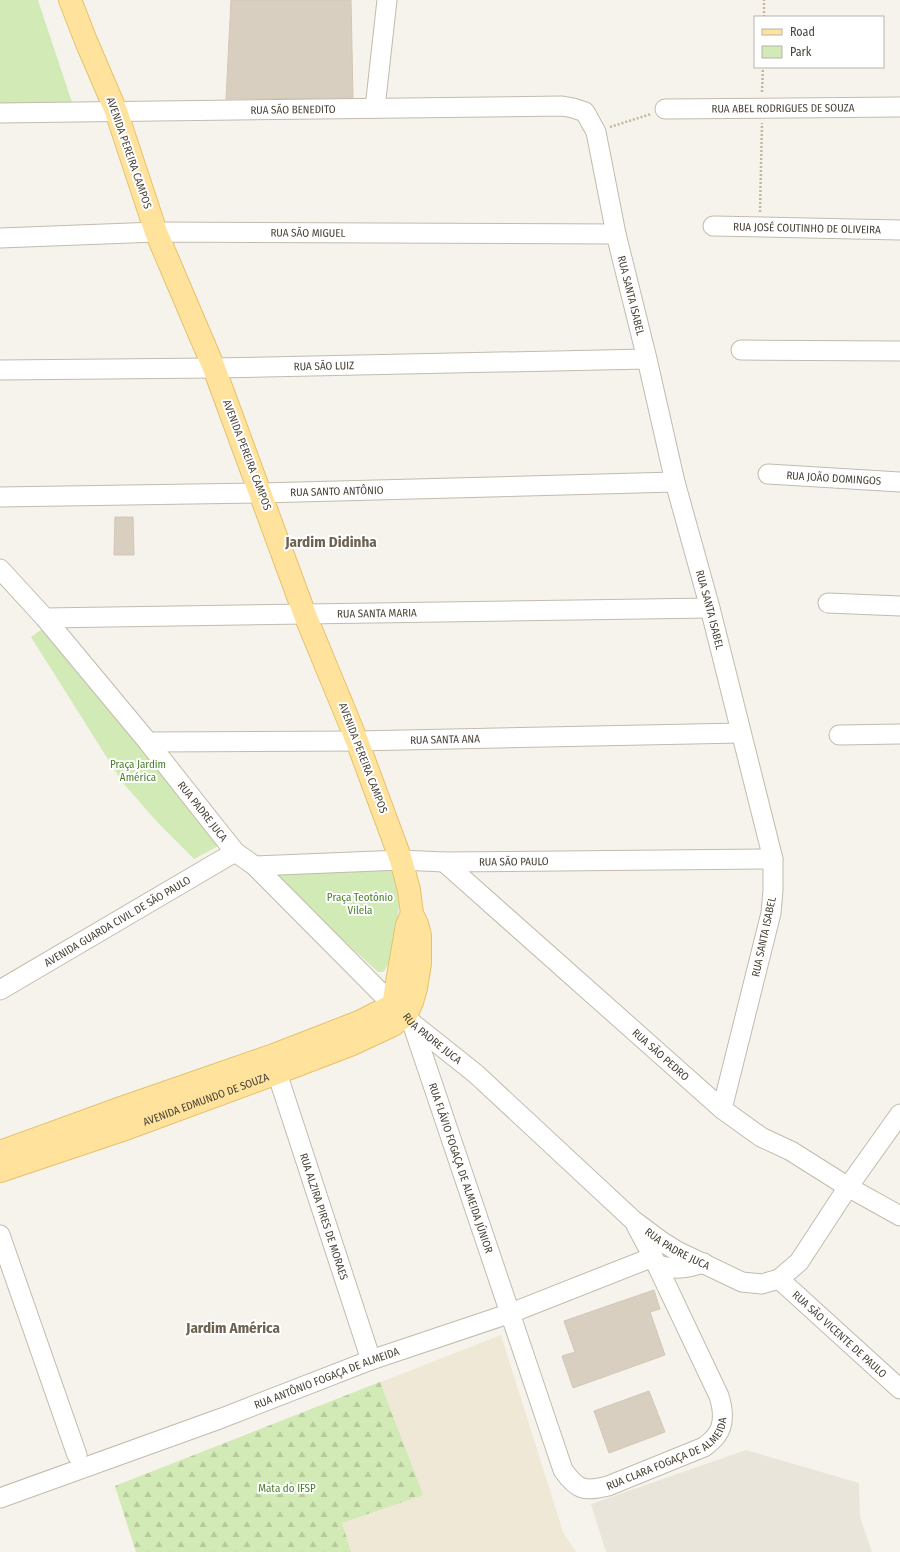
<svg xmlns="http://www.w3.org/2000/svg" width="900" height="1552" font-family="'Fira Sans Condensed',sans-serif">
<defs>
<pattern id="forest-firs" width="22" height="20" patternUnits="userSpaceOnUse"><rect width="22" height="20" fill="#d2eab5"/><path d="M5 1l3.5 6h-7zM16 11l3.5 6h-7z" fill="#b6ca9c"/></pattern>
</defs>
<rect width="100%" height="100%" fill="#f6f3ec"/>
<polygon fill="#eae5da" points="746,1450 859,1483 860,1517 872,1552 606,1552 591,1504"/>
<polygon fill="#efe8d6" points="501,1335 563,1532 576,1552 136,1552 115,1486"/>
<polygon fill="url(#forest-firs)" points="380,1382 423,1495 342,1523 351,1552 136,1552 115,1486"/>
<g fill="#d2eab5">
<polygon points="0,0 38,0 73,105 0,106"/>
<polygon points="45,627 220,845 194,859 159,824 123,783 31,637"/>
<path d="M394,867c2,10 5,21 5,31 0,17 -4,62 -16,74h-5l-102,-93 -1,-4z"/>
</g>
<g fill="#d8cfc1" stroke="#d3c7b4">
<polygon points="231,0 351,0 353,98 226,99"/>
<polygon points="115,517 133,517 134,555 114,555"/>
<polygon points="654,1290 660,1309 650,1312 665,1355 573,1388 562,1356 575,1352 564,1321"/>
<polygon points="649,1391 665,1432 609,1453 594,1411"/>
</g>
<g fill="none" stroke-linecap="round" stroke-linejoin="round">
<g stroke="#c2bbae" stroke-width="21">
<g id="minor">
<polyline points="375,108 387,0"/>
<path id="s1" d="M665,109l235,-2"/>
<path id="s2" d="M0,113l562,-7 11,2 12,4 11,20 20,102 31,125 28,123 35,126 63,251v31l-2,23 -49,196"/>
<path id="s3" d="M713,226l187,4"/>
<path id="s4" d="M0,238l156,-6 460,2"/>
<polyline points="741,350 900,351"/>
<path id="s5" d="M0,370l214,-2 433,-9"/>
<path id="s6" d="M768,474l132,8"/>
<path id="s7" d="M0,497l261,-4 414,-11"/>
<path id="s8" d="M0,569l45,49 103,124 87,110 20,14 138,139 13,10 6,8 64,51 157,146 28,21 16,10 65,31 20,2 17,-5 20,-17 49,-75 52,-73"/>
<polyline points="828,603 900,606"/>
<path id="s9" d="M45,618l665,-10"/>
<polyline points="839,735 900,734"/>
<path id="s10" d="M148,742l209,-1 384,-8"/>
<path id="s11" d="M444,862l278,247 39,28 30,14 57,36 52,29"/>
<path id="s12" d="M255,866l146,-6 43,2 329,-3"/>
<path id="s13" d="M0,990l235,-138"/>
<path id="s14" d="M412,1023l151,447c14,20 21,22 45,16l96,-39c4,-3 9,-7 12,-11 9,-11 7,-27 3,-40l-66,-139 -17,-32"/>
<path id="s15" d="M277,1073l94,287"/>
<polyline points="0,1235 77,1455"/>
<path d="M657,1265c20,5 27,4 47,-2"/>
<path id="s16" d="M779,1279l121,110"/>
<path id="s17" d="M0,1498l222,-80 149,-58 140,-47 142,-56"/>
</g>
</g>
<g stroke="#e6c16a" stroke-width="24">
<g id="major">
<polyline points="0,1152 121,1108 274,1055 359,1022 393,1005 407,925 412,914"/>
<path id="s18" d="M0,1171l128,-43 149,-55 73,-28 43,-20 13,-10 6,-13 4,-14 4,-25v-27l-3,-12 -5,-10 -3,-24 -8,-30 -44,-119 -52,-126 -91,-247 -58,-136 -40,-121 -30,-70 -16,-41"/>
</g>
</g>
<g stroke="#c4b79f" stroke-width="2.5" stroke-dasharray="2 2" stroke-linecap="butt">
<polyline points="764,17 764,0"/>
<polyline points="762,92 763,67"/>
<polyline points="610,127 651,114"/>
<polyline points="760,212 762,123"/>
</g>
<use href="#minor" stroke="#fff" stroke-width="19"/>
<use href="#major" stroke="#ffe39c" stroke-width="22"/>
</g>
<g text-anchor="middle" dominant-baseline="central" stroke-width="4" stroke-linejoin="round" paint-order="stroke">
<g font-size="11" fill="#4b4439" stroke="#fff">
<text stroke="none"><textPath href="#s1" startOffset="118">RUA ABEL RODRIGUES DE SOUZA</textPath></text>
<text stroke="none"><textPath href="#s2" startOffset="293">RUA SÃO BENEDITO</textPath></text>
<text transform="translate(129 153) rotate(71)">AVENIDA PEREIRA CAMPOS</text>
<text stroke="none"><textPath href="#s3" startOffset="94">RUA JOSÉ COUTINHO DE OLIVEIRA</textPath></text>
<text stroke="none"><textPath href="#s4" startOffset="308">RUA SÃO MIGUEL</textPath></text>
<text stroke="none"><textPath href="#s2" startOffset="776">RUA SANTA ISABEL</textPath></text>
<text stroke="none"><textPath href="#s5" startOffset="324">RUA SÃO LUIZ</textPath></text>
<text transform="translate(247 455) rotate(69)">AVENIDA PEREIRA CAMPOS</text>
<text stroke="none"><textPath href="#s6" startOffset="66">RUA JOÃO DOMINGOS</textPath></text>
<text stroke="none"><textPath href="#s7" startOffset="337">RUA SANTO ANTÔNIO</textPath></text>
<text stroke="none"><textPath href="#s2" startOffset="1100">RUA SANTA ISABEL</textPath></text>
<text stroke="none"><textPath href="#s9" startOffset="332">RUA SANTA MARIA</textPath></text>
<text stroke="none"><textPath href="#s10" startOffset="297">RUA SANTA ANA</textPath></text>
<text transform="translate(363 758) rotate(69)">AVENIDA PEREIRA CAMPOS</text>
<text stroke="none"><textPath href="#s8" startOffset="316">RUA PADRE JUCA</textPath></text>
<text stroke="none"><textPath href="#s12" startOffset="259">RUA SÃO PAULO</textPath></text>
<text stroke="none"><textPath href="#s13" startOffset="136">AVENIDA GUARDA CIVIL DE SÃO PAULO</textPath></text>
<text transform="translate(764 937) rotate(-78)">RUA SANTA ISABEL</text>
<text stroke="none"><textPath href="#s8" startOffset="640">RUA PADRE JUCA</textPath></text>
<text stroke="none"><textPath href="#s11" startOffset="290">RUA SÃO PEDRO</textPath></text>
<text stroke="none"><textPath href="#s18" startOffset="218">AVENIDA EDMUNDO DE SOUZA</textPath></text>
<text stroke="none"><textPath href="#s14" startOffset="153">RUA FLÁVIO FOGAÇA DE ALMEIDA JÚNIOR</textPath></text>
<text stroke="none"><textPath href="#s15" startOffset="151">RUA ALZIRA PIRES DE MORAES</textPath></text>
<text stroke="none"><textPath href="#s8" startOffset="964">RUA PADRE JUCA</textPath></text>
<text stroke="none"><textPath href="#s16" startOffset="82">RUA SÃO VICENTE DE PAULO</textPath></text>
<text stroke="none"><textPath href="#s17" startOffset="348">RUA ANTÔNIO FOGAÇA DE ALMEIDA</textPath></text>
<text stroke="none"><textPath href="#s14" startOffset="594">RUA CLARA FOGAÇA DE ALMEIDA</textPath></text>
</g>
<g font-size="11" fill="#4a7f2a" stroke="#fff">
<text x="138" y="764">Praça Jardim<tspan x="138" dy="13">América</tspan></text>
<text x="360" y="897">Praça Teotônio<tspan x="360" dy="13">Vilela</tspan></text>
<text x="287" y="1488">Mata do IFSP</text>
</g>
<g font-size="15" font-weight="bold" fill="#6e6250" stroke="#fff">
<text x="331" y="542">Jardim Didinha</text>
<text x="233" y="1328">Jardim América</text>
</g>
</g>
<rect x="754" y="16" width="130" height="52" fill="#ffffff" stroke="#b7b4b0"/>
<rect x="762" y="29" width="20" height="6" fill="#ffe39c" stroke="#b7b4b0"/>
<text x="790" y="36" font-size="12" fill="#4b4439">Road</text>
<rect x="762" y="46" width="20" height="12" fill="#d2eab5" stroke="#b7b4b0"/>
<text x="790" y="56" font-size="12" fill="#4b4439">Park</text>
</svg>
